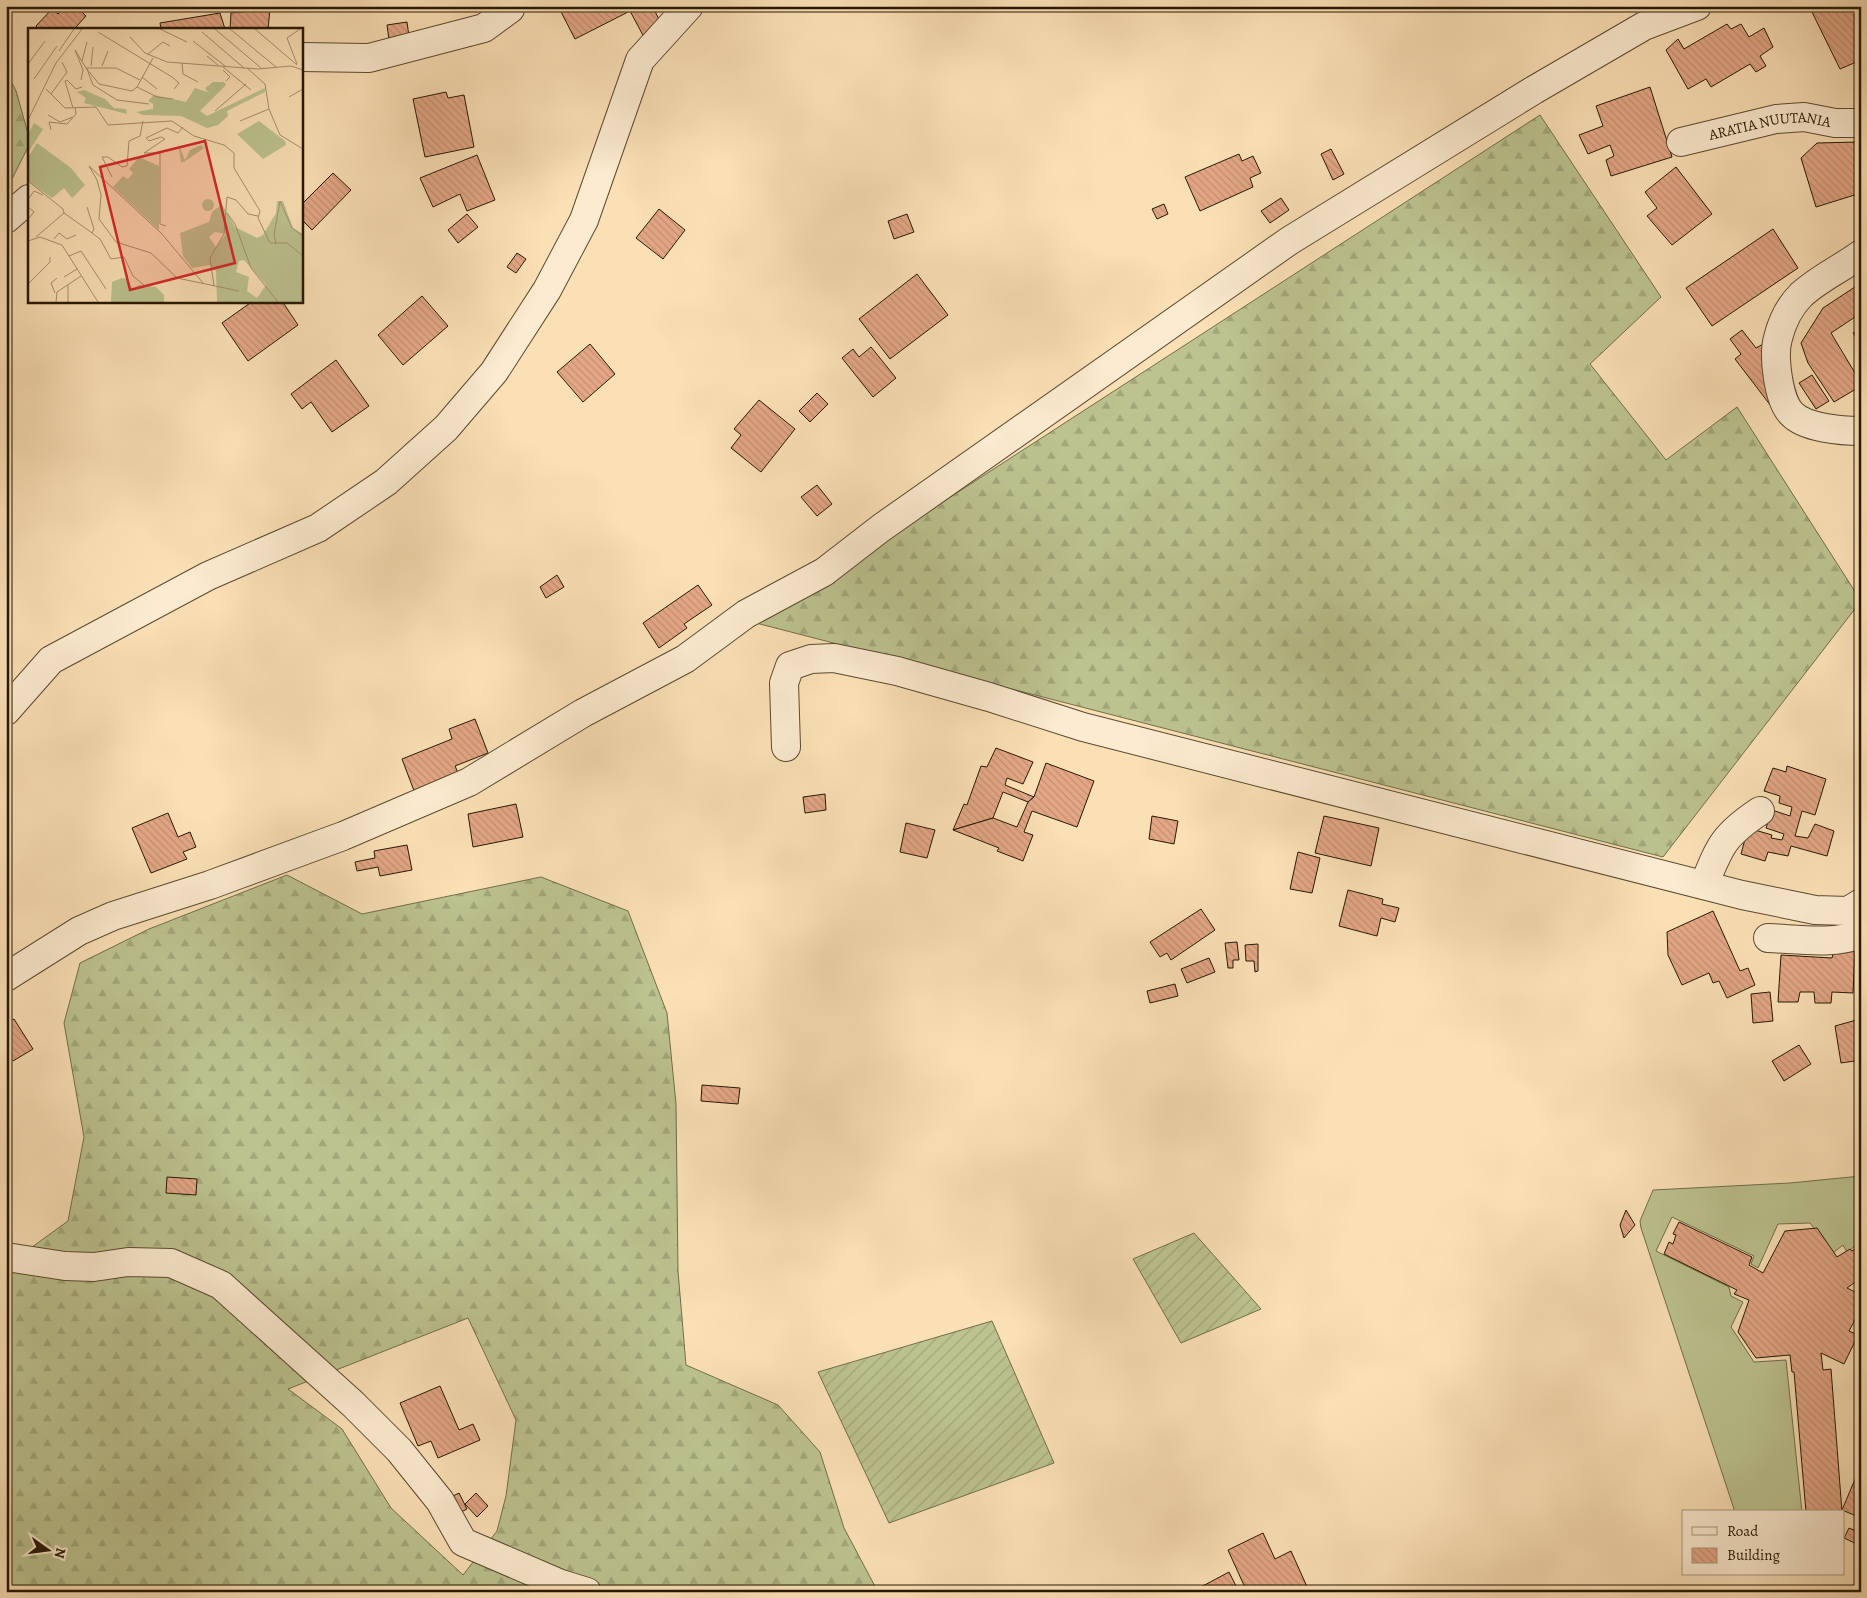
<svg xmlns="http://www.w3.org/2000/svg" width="1867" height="1598" font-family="Alegreya,serif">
<defs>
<pattern id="forest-firs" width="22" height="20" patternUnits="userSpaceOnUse" patternTransform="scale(1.25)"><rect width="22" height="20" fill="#bcc390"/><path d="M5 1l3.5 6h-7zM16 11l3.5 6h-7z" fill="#a1a77b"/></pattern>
<pattern id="garden-furrows" width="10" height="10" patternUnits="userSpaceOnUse" patternTransform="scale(1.25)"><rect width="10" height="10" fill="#bcc390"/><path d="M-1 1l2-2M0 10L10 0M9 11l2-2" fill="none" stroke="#a1a77b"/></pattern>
<pattern id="building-back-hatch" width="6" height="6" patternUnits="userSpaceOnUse" patternTransform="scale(1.25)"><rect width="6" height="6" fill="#e4a786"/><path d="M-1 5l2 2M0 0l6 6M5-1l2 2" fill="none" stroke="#c38f72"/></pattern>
</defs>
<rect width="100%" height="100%" fill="#fbe0b6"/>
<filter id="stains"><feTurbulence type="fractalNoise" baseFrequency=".004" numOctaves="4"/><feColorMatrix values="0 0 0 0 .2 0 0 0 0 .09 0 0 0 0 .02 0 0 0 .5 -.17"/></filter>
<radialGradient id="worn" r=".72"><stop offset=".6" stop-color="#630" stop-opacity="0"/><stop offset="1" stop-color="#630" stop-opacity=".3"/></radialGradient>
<g fill="url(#forest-firs)" stroke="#716e4a" fill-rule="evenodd">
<polygon points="6,71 16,91 29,137 29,145 6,191"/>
<polygon points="1540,115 1661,297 1590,364 1666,460 1737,407 1861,601 1663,857 756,623"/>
<path d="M287,875l75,39 179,-37 87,34 39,102 9,91 2,167 8,94 92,40 42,47 24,76 34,64h-872v-326l62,-45 16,-84 -20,-114 16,-60 69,-34zM468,1318l48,102 -10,76 -9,35 -34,44 -72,-67 -49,-79 -54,-40z"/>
</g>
<g fill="url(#garden-furrows)" stroke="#716e4a">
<polygon points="1194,1233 1261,1309 1181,1343 1133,1259"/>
<polygon points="992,1321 1054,1463 889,1523 818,1372"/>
</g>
<polygon fill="#bcc390" stroke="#716e4a" points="1861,1176 1861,1242 1847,1252 1843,1245 1833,1253 1810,1223 1778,1224 1758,1268 1751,1264 1754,1256 1672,1217 1656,1251 1729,1287 1731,1296 1743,1302 1731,1327 1754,1362 1786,1360 1802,1512 1735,1512 1641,1228 1640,1221 1653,1190 1790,1183"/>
<g fill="url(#building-back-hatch)" stroke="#261804">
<polygon points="66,6 76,6 86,16 76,27 77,29 39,29 36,26 52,9 58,14"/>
<polygon points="558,6 634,6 635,8 652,6 661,23 645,39 630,11 575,39"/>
<polygon points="1809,6 1858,6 1861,11 1861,60 1840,69"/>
<polygon points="270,9 268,29 230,29 231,13"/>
<polygon points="220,13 225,29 161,29 160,23"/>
<polygon points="407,22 410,44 390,47 387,25"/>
<polygon points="1727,24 1731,29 1741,24 1749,37 1764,28 1773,47 1760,56 1766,66 1756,72 1750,64 1711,87 1706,79 1688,89 1666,50 1678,39 1684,49"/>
<polygon points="1650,87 1672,157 1611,176 1606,160 1614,156 1610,145 1588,154 1579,135 1603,126 1596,106"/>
<polygon points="446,92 448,98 464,95 474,147 425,157 413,99"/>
<polygon points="1858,142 1861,150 1861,193 1816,207 1801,158 1817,143"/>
<polygon points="1331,149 1344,174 1333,180 1321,154"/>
<polygon points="1239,154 1242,161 1253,156 1261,173 1250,178 1253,187 1200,211 1185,177"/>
<polygon points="477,155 495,200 467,211 460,194 433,207 420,178"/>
<polygon points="1676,167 1712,214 1672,245 1647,216 1657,208 1645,192"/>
<polygon points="333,173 351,190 312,230 301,219 301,205"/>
<polygon points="1281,198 1289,210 1270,223 1261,211"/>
<polygon points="1164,204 1168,214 1157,219 1152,209"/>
<polygon points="659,209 685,230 663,259 636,238"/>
<polygon points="467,214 478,227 458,243 448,230"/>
<polygon points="907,214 914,232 894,239 888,221"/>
<polygon points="1773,229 1798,268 1712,326 1686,288"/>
<polygon points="517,253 526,259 516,273 507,267"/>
<polygon points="917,274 948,315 890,359 859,319"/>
<polygon points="1861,283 1861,313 1831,333 1861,383 1861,386 1834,402 1808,363 1801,343 1823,308"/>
<polygon points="422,296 448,326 403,365 378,335"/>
<polygon points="253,301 282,301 298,325 248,361 222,323"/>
<polygon points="1861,329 1861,345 1853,333"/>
<polygon points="1742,330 1756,348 1767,342 1778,405 1771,406 1735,359 1741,354 1730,339"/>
<polygon points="590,344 615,374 583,402 557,372"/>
<polygon points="871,347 896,378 873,397 842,358 853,349 859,357"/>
<polygon points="336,360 369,406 332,432 311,402 302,409 291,394"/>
<polygon points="1812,375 1829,401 1816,409 1799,383"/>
<polygon points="817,393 828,404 810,422 799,411"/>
<polygon points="759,400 795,429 761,472 731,448 741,435 734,429"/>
<polygon points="817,485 832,504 817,516 801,497"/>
<polygon points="557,575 564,587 546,598 540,587"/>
<polygon points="698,585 712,605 684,624 687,628 659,648 643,623"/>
<polygon points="475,719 488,753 455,766 460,777 416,796 402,759 452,739 449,729"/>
<polygon points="996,748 1033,762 1023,784 1007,778 1005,785 1034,797 1028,802 1003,792 993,818 953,830 964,804 967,805 981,766 987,767"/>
<polygon points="1046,763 1094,781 1077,827 1032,811 1024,832 1033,835 1023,861 997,851 999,848 953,830 993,818 1017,827 1028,802 1034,797"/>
<polygon points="1787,766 1826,779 1815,815 1802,811 1795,836 1808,838 1815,824 1834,831 1827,856 1791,846 1788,856 1768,852 1765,861 1741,854 1748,828 1772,835 1771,838 1782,840 1784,834 1766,828 1772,810 1790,816 1792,807 1779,803 1780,796 1764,791 1773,768 1786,772"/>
<polygon points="825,794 826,810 805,813 803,797"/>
<polygon points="516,804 523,837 473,847 468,814"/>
<polygon points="168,813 178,837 190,832 196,847 183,852 187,859 151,873 132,828"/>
<polygon points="1152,816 1178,821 1174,844 1149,839"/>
<polygon points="1324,816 1379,828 1371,866 1315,853"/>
<polygon points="906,823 935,830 927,858 900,852"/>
<polygon points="407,845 412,870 380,876 378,867 357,871 355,862 375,858 374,851"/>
<polygon points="1298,852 1320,858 1312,893 1290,889"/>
<polygon points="1348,890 1383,899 1382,904 1399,908 1395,922 1381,918 1377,936 1339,926"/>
<polygon points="1201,909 1215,930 1171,960 1167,953 1160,957 1150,942"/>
<polygon points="1713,911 1740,971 1748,968 1755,985 1727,998 1719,981 1713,983 1709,973 1682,985 1668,955 1667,932"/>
<polygon points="1237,942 1239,960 1233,960 1233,968 1228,968 1225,943"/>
<polygon points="1258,944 1258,971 1255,972 1254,961 1246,961 1245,945"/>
<polygon points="1834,950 1855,950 1853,993 1832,992 1831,1003 1815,1003 1814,992 1800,992 1798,1002 1778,1002 1781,955 1832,958"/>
<polygon points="1209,958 1215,972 1187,983 1181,969"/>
<polygon points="1175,984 1178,996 1150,1003 1147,991"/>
<polygon points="1770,992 1773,1021 1753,1023 1751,994"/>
<polygon points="14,1019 33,1049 13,1061 6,1051 6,1023"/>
<polygon points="1860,1019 1861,1019 1861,1060 1841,1063 1835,1026"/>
<polygon points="1799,1045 1811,1064 1784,1081 1772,1061"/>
<polygon points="702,1085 740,1088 738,1104 701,1101"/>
<polygon points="167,1177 197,1179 196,1195 166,1193"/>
<polygon points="1626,1210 1635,1225 1624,1238 1620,1225"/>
<polygon points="1679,1222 1752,1257 1749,1265 1763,1273 1785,1231 1817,1228 1837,1257 1850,1249 1852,1251 1861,1246 1861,1278 1847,1288 1861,1295 1861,1321 1856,1318 1849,1331 1858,1335 1844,1364 1821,1353 1823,1370 1831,1369 1842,1512 1806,1512 1794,1372 1792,1372 1790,1355 1756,1358 1738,1332 1749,1300 1734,1294 1737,1290 1664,1254 1669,1242 1673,1244 1676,1235 1673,1234"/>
<polygon points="440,1386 459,1430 473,1424 480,1440 438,1458 431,1441 418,1446 400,1403"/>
<polygon points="1861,1465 1861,1518 1842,1510"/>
<polygon points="459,1493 467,1509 451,1517 443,1501"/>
<polygon points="476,1493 488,1506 477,1517 465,1504"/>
<polygon points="1849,1528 1861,1533 1861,1546 1844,1538"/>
<polygon points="1263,1533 1275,1559 1291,1551 1308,1589 1302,1592 1247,1592 1228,1550"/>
<polygon points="1229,1572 1239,1592 1201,1592 1199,1588"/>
</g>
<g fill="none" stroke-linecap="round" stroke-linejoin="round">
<g stroke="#5b4a30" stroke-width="30">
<g id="minor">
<polyline points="301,57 369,58 484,28 510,9 510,6"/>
<path id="s1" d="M1681,142l95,-23 28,-2 31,6h26"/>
<polyline points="6,219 29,199"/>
<path d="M1861,254c-19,14 -43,25 -60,41 -11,11 -19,27 -23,43 -5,17 0,63 14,76 13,14 50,17 69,17"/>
<polyline points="6,711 51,660 208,576 318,528 386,482 446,428 494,372 547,290 584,220 640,60 689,6"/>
<polyline points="786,747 784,683 790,666 811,659 834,658 897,671 989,697 1083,727 1742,895 1815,910 1848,911 1861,903"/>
<path d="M1704,885c16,-40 20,-50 56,-74"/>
<path d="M1768,938c29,1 65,7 93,-4"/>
<polyline points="6,977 79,931 113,916 210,885 343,836 469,782 583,713 685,659 746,614 824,572 881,528 1289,241 1534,90 1644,26 1697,6"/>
<polyline points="6,1257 65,1266 94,1267 128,1262 171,1263 221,1285 353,1404 399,1450 440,1501 463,1542 561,1584 587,1592"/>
</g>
</g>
<use href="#minor" stroke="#fcebd0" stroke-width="28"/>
</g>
<g text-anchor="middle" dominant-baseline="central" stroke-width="4" stroke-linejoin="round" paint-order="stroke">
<g font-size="15" fill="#261804" stroke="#fcebd0">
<text stroke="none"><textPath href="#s1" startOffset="91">ARATIA NUUTANIA</textPath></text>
</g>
</g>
<g transform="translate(28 28)">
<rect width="275" height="275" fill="#fbe0b6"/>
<path d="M185,54h11l2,3 -26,26 7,5 58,-28v4l-38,19 1,5 -10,9 -11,3 -26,-12 -38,-1 -7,-3 17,-3v-5l-5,-3 6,-6 32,7 9,-14 13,4 -3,-4zM56,62l21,9 9,9 12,1 1,5 -43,-11 2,-5 -9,-6zM231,93l26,20 1,4 -23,14 -26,-25zM111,129l20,9v64l-46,-43 10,-11 5,3 5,-6 -4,-4zM249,173h6l10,27 10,6v68h-86l-1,-31 -7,-6 -17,3 -9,-12 -3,-23 29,-11 3,-10 10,-8 13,23 22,11 6,-3 13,-22zM187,204l11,2 -10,13 -7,-10zM216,232l22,25 -9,13 -10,-7 2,-14 -13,-5 3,-11zM94,250l5,1 6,10 6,-4 17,2 8,8v7h-53l1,-20z" fill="#bcc390" fill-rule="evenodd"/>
<path d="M174 177a6 6 0 1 1 12 0a6 6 0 1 1-12 0Z" fill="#bcc390"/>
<path d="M6,95l9,6 -15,24v-19zM9,115l34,25 14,17 -13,13 -8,-10 -12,10 -24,-17v-24zM150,115l7,17 5,-10 11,-5 3,3 -20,14h-3z" fill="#bcc390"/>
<path fill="none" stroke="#a6906f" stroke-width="1" d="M132,1l27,13M187,1l46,39M202,1l46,38M227,1l42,36M70,4l74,45 7,6 -5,6M174,4l42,36M102,9l15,16 22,9 91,7 33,-3 12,4M165,13l32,25M31,23l15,-22M120,26l15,-12 7,4M179,28l12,10M54,33l5,-19M154,35l1,11 15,8M0,36l17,-23M269,36l-10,-26 13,-9M63,38l2,-19M74,38l6,-15M195,39l28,23M59,41l6,16 24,15 32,4M195,42l7,7 -4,4M114,49l15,12M6,51l23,-33M53,52l2,-10 -8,-20 11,18M112,52l-24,-12h-30l13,16 33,7 5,-4 16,-29M109,59l20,10 16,2M18,61l19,19 31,-1 12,18 64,-4 22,15 30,9 10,8v15l26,43 -2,7 12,25h17l16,13M23,66l16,-22 -5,-10M261,69l14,-8M45,80l-8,-27 2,-1 9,9 6,-2M241,81l11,26 23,14M187,83l31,-27M20,87l12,7 13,-5M0,92l28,-57 26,-34M212,93l29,-12 -4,-25 -18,-16M23,102l-2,-8 18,2 9,-10 -1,-7M84,149l-10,-20h6l14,10 5,-1 2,-25 11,-5 3,-15M0,153l35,28 1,4M1,170l5,-7 9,4M0,179l6,5 -6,7M36,185l28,20 2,-4 -7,-22M199,185l8,11 16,44 27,34M138,198l-6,-2v-71h-16l21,-14 -4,-2 -12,4 -3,-3 21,-10 11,5 5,-6M64,205l8,6 11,20 13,-2 9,19 12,10M8,209l28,-24M26,211l5,-6 8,6 9,-4M0,213l12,-4 22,8 36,57M248,216l-2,-9 6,-34 12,27 11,8M41,228l12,-5 25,38M36,249l13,-8M175,255l-41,-49 -73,-68 8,14 4,15 -2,24 17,23 35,11 26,25 62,13M0,256l22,-22v-5M40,257v17M186,258l-4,-28 14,-24 3,-37 9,3 12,14 10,2M27,265l-4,-10 6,-5M28,274l1,-10 24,-16"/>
<path fill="#d62828" fill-opacity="0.15" stroke="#d62828" stroke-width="2.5" d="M177,113l30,122 -105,27 -30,-123z"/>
<rect width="275" height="275" fill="none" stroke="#261804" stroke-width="2.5"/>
</g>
<rect width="1867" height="1598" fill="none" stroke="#fbe0b6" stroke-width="25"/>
<rect x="8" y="8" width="1852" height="1583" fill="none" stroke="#261804" stroke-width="2.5"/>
<rect x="12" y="12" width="1842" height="1573" fill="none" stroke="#261804"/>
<rect x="1682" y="1510" width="162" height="65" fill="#fcebd0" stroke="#a6977e"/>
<rect x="1692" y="1527" width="25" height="8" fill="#fcebd0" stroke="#a6977e"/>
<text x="1727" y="1536" font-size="15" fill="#261804">Road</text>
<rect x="1692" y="1548" width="25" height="15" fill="url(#building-back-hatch)" stroke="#a6977e"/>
<text x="1727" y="1560" font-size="15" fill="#261804">Building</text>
<g transform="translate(48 1550) rotate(104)" stroke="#fcebd0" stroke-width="4" paint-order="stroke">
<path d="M0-4L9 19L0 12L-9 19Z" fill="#261804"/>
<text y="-8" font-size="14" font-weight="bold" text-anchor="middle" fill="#261804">N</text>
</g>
<rect width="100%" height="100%" filter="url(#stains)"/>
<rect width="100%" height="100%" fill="url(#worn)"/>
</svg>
